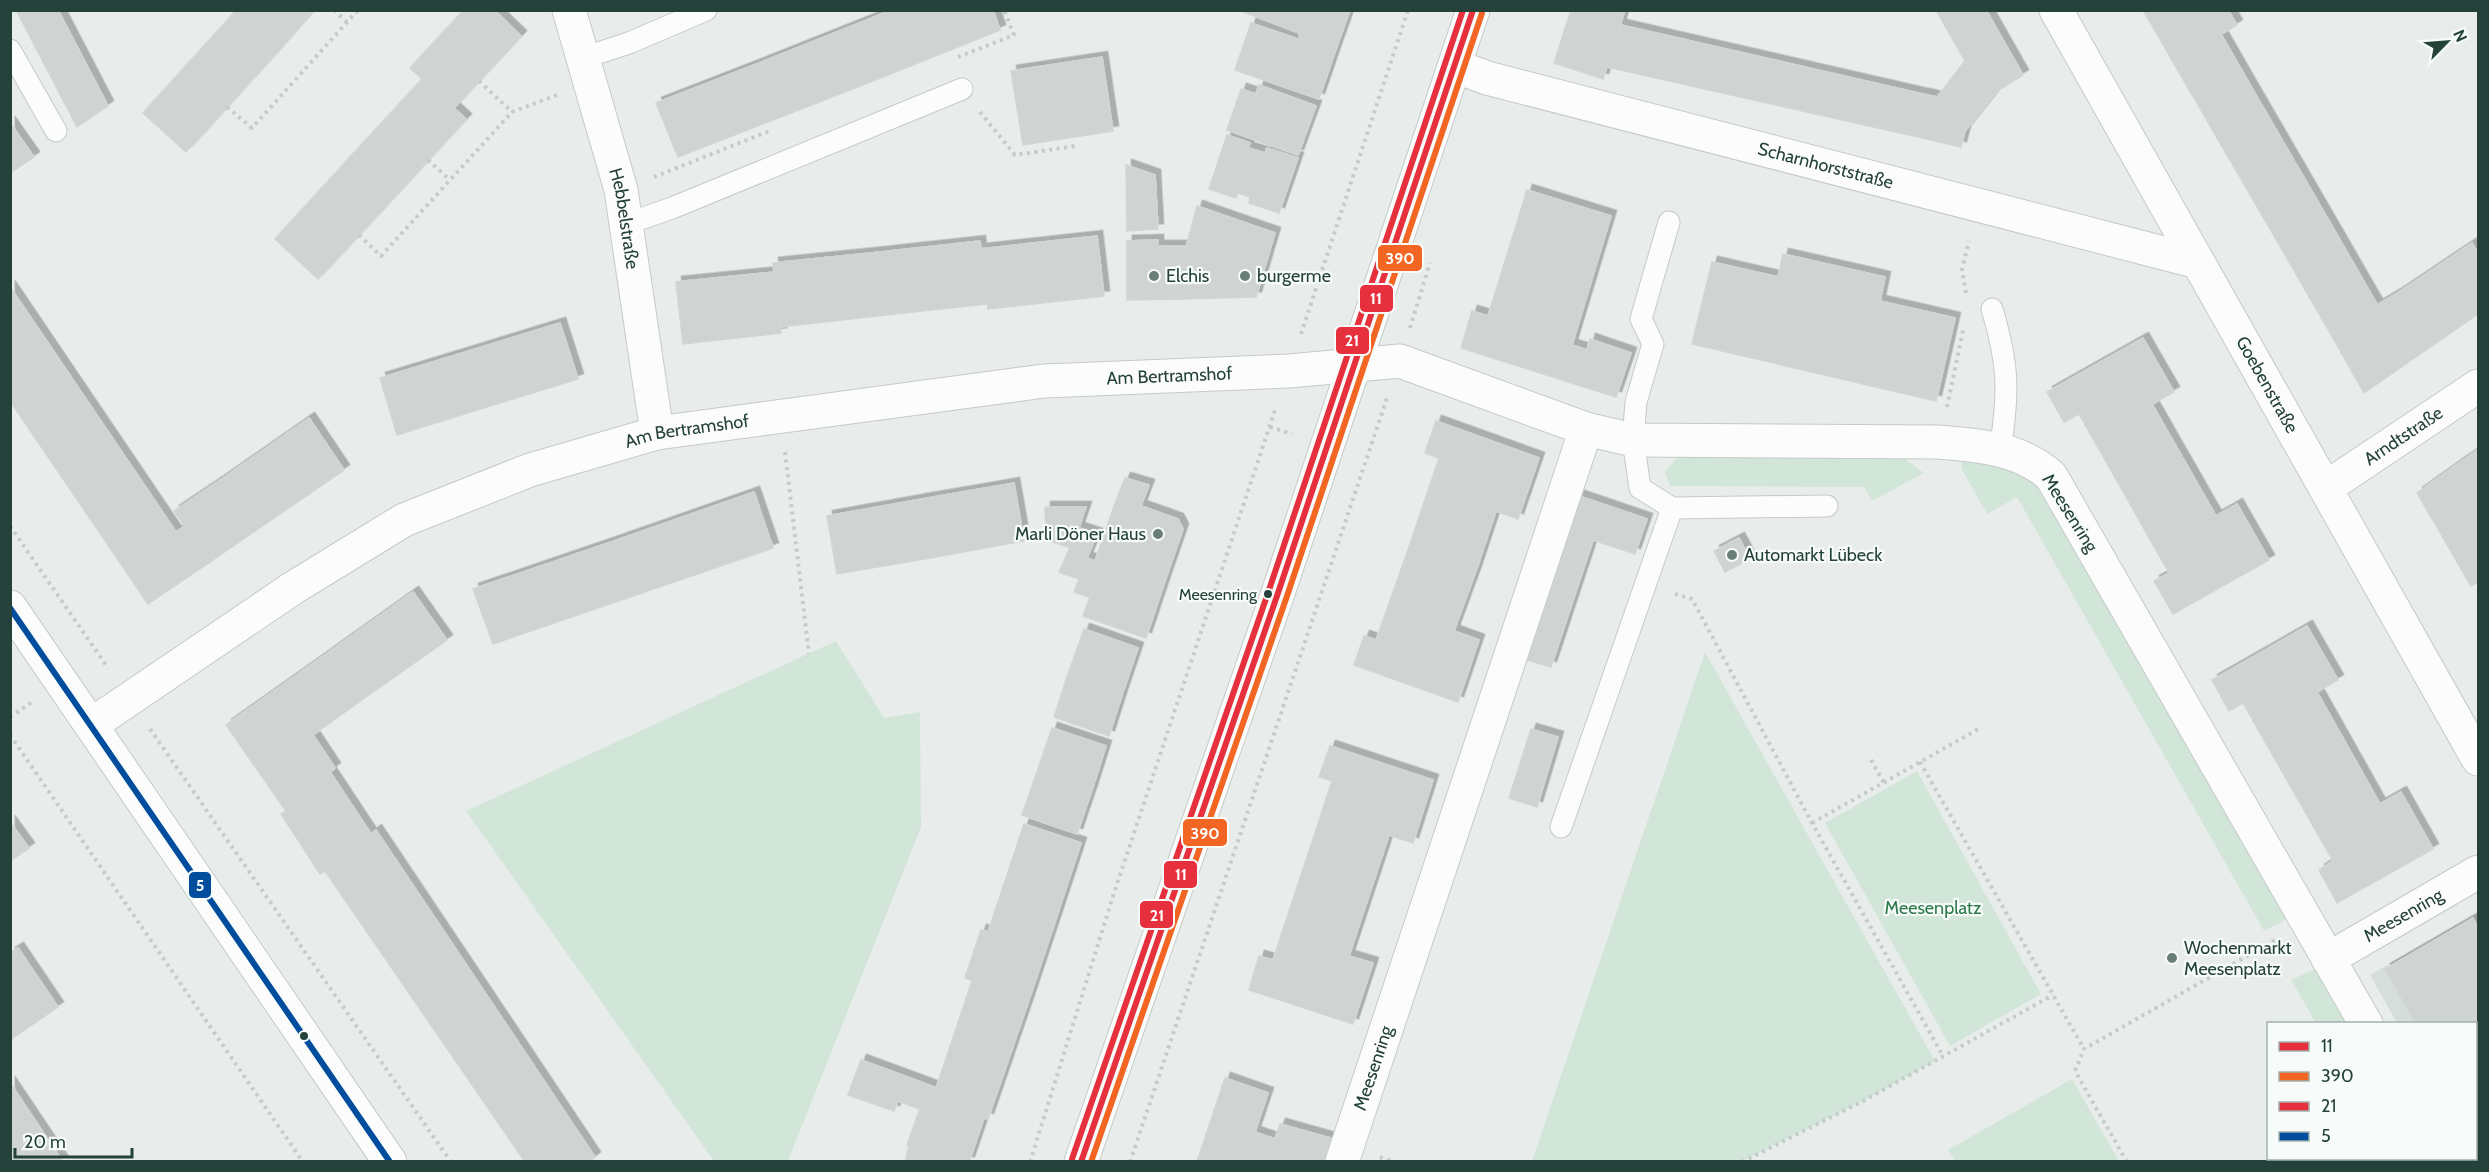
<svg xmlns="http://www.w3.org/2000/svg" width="2489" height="1172" font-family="Cabin,sans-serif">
<defs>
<filter id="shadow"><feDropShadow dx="5.5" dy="-5.5" stdDeviation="0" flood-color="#0004"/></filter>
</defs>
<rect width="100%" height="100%" fill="#e8edeb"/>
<polygon fill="#d6dedb" points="2478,913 2478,1161 2475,1161 2476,1024 2397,1023 2370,975"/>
<g fill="#d1e6d8">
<polygon points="1685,456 1901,456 1924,473 1872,501 1864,487 1670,486 1665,472 1676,459"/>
<polygon points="1968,458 2023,472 2040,485 2287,919 2264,931 2017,497 1987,514 1961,468 1962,462"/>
<polygon points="836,641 884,718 920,712 921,827 788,1161 714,1161 466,811"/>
<polygon points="1705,652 1935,1061 1863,1101 1742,1161 1532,1161"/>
<polygon points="1917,771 2041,994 1950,1046 1825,823"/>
<polygon points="2315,969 2317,972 2346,1023 2316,1023 2291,980"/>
<polygon points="2072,1079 2119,1161 1955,1161 1948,1150"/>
</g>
<g fill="#cfd4d2" stroke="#d1d6d4" stroke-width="1.5" filter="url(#shadow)">
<polygon points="16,10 58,10 108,106 77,127"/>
<polygon points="236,10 314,10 275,54 232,15"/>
<polygon points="464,10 494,10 521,36 454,108 410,68"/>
<polygon points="891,10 993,10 1000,30 893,73 872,18"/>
<polygon points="1238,10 1350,10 1335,52 1300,40 1299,33"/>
<polygon points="1571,10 1625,10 1603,79 1554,63"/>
<polygon points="1936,10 1986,10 2023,75 1997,91 1965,131 1961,147 1914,136 1923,94 1937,97 1965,61"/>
<polygon points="2143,10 2228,10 2237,25 2173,62"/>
<polygon points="232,15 275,54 186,152 143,113"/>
<polygon points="872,18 893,73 786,115 764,61"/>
<polygon points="1251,23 1335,52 1319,99 1235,70"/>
<polygon points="1621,25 1923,94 1914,136 1607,67"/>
<polygon points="2221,34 2257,97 2209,124 2173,62"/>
<polygon points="1102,57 1113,131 1023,145 1011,71"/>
<polygon points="764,61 786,115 678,157 656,103"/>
<polygon points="422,79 466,119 396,195 352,155"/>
<polygon points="1259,85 1316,106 1298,155 1227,130 1241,89 1256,94"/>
<polygon points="2257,97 2300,171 2252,198 2209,124"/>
<polygon points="10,123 34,157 10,173"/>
<polygon points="1227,135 1250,143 1248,148 1265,153 1267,148 1298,158 1279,213 1249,203 1250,197 1238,193 1236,198 1209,189"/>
<polygon points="352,155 396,195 318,279 275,239"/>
<polygon points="1126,165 1155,175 1158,229 1127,231"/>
<polygon points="2300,171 2340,240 2292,267 2252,198"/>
<polygon points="1527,190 1611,216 1572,345 1587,350 1590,339 1631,353 1616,397 1461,348 1472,311 1488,316"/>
<polygon points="1197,206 1275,233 1256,297 1183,299 1184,255"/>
<polygon points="1097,236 1104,296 988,309 981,249"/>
<polygon points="1158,240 1158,246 1186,246 1183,299 1127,300 1127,241"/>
<polygon points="2340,240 2378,306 2330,333 2292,267"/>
<polygon points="980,241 987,304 895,314 890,251"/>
<polygon points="2472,243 2478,254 2478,314 2433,345 2399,292"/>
<polygon points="890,251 895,314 780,327 773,263"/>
<polygon points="1783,254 1885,277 1880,301 1955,318 1936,401 1692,344 1712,262 1778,277"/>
<polygon points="774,272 781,333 683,344 676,282"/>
<polygon points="10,287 176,532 185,526 210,562 148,604 10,401"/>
<polygon points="2399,292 2433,345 2364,393 2330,333"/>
<polygon points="560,323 578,379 487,407 469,351"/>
<polygon points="2143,338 2174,392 2152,404 2216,516 2237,504 2269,560 2173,614 2154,581 2169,573 2079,414 2064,422 2047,392"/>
<polygon points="469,351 487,407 397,435 380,378"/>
<polygon points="309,418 344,470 261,527 226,476"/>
<polygon points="1436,421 1539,458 1518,519 1496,511 1476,571 1409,547 1439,458 1425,453"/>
<polygon points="2478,450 2478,492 2459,463"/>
<polygon points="2459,463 2475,487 2431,517 2417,493"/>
<polygon points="226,476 261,527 210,562 174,511"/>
<polygon points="1125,478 1149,485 1138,514 1114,506"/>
<polygon points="1014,483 1024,541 931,558 921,499"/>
<polygon points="2475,487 2478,492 2478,582 2471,586 2431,517"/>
<polygon points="754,492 773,548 633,596 614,541"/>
<polygon points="1579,496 1647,519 1635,554 1593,540 1551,667 1524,659"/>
<polygon points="921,499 931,558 837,574 827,516"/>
<polygon points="1114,506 1138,514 1141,506 1178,519 1183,529 1164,584 1095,561"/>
<polygon points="1045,507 1086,507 1072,548 1046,540"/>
<polygon points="1079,528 1097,534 1087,558 1102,564 1089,597 1074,592 1079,579 1059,572"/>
<polygon points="1739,538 1750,559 1725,572 1714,551"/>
<polygon points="614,541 633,596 493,644 473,589"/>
<polygon points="1409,547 1476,571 1454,631 1479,640 1458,702 1354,665 1364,636 1376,640"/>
<polygon points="1102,564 1164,584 1146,638 1083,616"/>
<polygon points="413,592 447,640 363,699 329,652"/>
<polygon points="2307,626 2338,680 2317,692 2380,804 2401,792 2433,849 2337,903 2319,870 2333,861 2243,703 2229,711 2212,680"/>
<polygon points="1084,629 1138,648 1123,692 1068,674"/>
<polygon points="329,652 363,699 313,735 335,768 330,772 371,834 376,830 595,1157 589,1162 525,1162 325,871 320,874 281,814 286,811 226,725"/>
<polygon points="1068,674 1123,692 1109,736 1054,717"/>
<polygon points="1052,728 1106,746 1092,790 1037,772"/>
<polygon points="1531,729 1558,737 1537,807 1509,798"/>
<polygon points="1330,746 1433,780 1413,843 1389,835 1349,956 1373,963 1353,1024 1249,990 1259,956 1273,960 1332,781 1319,777"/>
<polygon points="1037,772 1092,790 1077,834 1022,815"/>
<polygon points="10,822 29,848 10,861"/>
<polygon points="1024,824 1081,843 1055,922 998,902"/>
<polygon points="998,902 1055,922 1029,1000 965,978 981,930 988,932"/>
<polygon points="2473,918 2478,928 2478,1133 2476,1127 2476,1024 2416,1024 2385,969"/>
<polygon points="18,948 58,1007 10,1040 10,953"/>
<polygon points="972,981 1029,1000 988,1119 932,1100"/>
<polygon points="861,1060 937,1088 932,1100 924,1097 919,1109 898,1101 894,1111 848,1095"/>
<polygon points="1225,1078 1268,1093 1255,1132 1275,1139 1280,1124 1334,1139 1327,1162 1197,1162"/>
<polygon points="10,1083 63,1162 10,1162"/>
<polygon points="924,1097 984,1118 969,1162 954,1162 907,1145"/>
<polygon points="909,1146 954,1162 905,1162"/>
</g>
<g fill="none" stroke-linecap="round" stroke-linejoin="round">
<g stroke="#c5cac8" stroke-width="23">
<g id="service">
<polyline points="10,50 56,131"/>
<polyline points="583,58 629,43 706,10"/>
<polyline points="1669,222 1641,319 1653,344 1636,402 1633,440 1640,488 1672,508 1827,506"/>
<polyline points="626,224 672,208 962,89"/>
<path d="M1992,309c17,57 17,83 8,142"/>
<polyline points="1561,827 1672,508"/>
</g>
</g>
<g stroke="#c5cac8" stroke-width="35">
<g id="minor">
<path id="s1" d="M569,10l52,180 36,243"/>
<path id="s2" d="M2056,10l422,749"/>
<path id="s3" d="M1455,66l32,12 711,184"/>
<path id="s4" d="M2327,487l151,-101"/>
<path id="s5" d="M91,725l202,-137 111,-68 126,-50 127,-37 387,-52 245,-10 111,-10 186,68 47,11 304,2c41,3 83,6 114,34l315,548"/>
<path id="s6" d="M2328,959l150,-87"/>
<polyline points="2441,1158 2442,1162"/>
<path id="s7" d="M1342,1162l244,-733"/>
</g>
</g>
<g stroke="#c3cbc8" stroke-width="35">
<g id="secondary">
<polyline points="10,607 390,1162"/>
<polyline points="1081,1162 1278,593 1473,10"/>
</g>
</g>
<g stroke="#c3ccca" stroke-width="4" stroke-dasharray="3 4.5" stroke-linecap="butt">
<polyline points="334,10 347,22"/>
<polyline points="958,57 1014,35 1004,10"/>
<polyline points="479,81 512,112"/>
<polyline points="227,107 252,128 358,10"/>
<polyline points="980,112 1015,155 1075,146"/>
<polyline points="428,160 450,180"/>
<polyline points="654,177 772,130"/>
<polyline points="359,235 381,256 512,112 557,95"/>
<polyline points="1966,293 1962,269 1969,241"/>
<polyline points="1410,328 1430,263"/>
<polyline points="1301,334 1408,10"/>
<polyline points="1947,407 1964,326"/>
<polyline points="1270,427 1292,434"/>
<polyline points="785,452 809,654"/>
<polyline points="10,526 108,668"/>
<polyline points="1675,594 1692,599 1812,823 1943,1056"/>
<polyline points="10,717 32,702"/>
<polyline points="150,729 451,1162"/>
<polyline points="10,735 303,1162"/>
<polyline points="1871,760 1884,783"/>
<polyline points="1920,762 2084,1049"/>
<polyline points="1812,823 1982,727"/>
<polyline points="1380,1157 1394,1162"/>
<polyline points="1030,1162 1114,893 1276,407"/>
<polyline points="1130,1162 1387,398"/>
<polyline points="1742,1162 1863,1101 2053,995"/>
<polyline points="2127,1162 2075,1071 2084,1049 2275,940"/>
</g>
<use href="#service" stroke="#fcfcfc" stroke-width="21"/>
<use href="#minor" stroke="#fcfcfc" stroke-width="33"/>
<use href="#secondary" stroke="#fcfcfc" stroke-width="33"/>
<g stroke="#f7fbf9" stroke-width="10">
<polyline id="bus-1" points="1081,1162 1278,593 1473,10"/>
</g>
<g stroke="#f7fbf9" stroke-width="10">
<polyline id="bus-2" points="1091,1162 1287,596 1482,13"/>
</g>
<g stroke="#f7fbf9" stroke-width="10">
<polyline id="bus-3" points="1072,1159 1269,590 1463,10"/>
</g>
<g stroke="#f7fbf9" stroke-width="10">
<polyline id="bus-4" points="10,608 390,1162"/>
</g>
<use href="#bus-1" stroke="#e7303d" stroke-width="6"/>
<use href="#bus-2" stroke="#f26522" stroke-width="6"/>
<use href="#bus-3" stroke="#e7303d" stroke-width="6"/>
<use href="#bus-4" stroke="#004d9e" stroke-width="6"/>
</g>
<g fill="#697e78" stroke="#f7fbf9" stroke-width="2">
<circle cx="1154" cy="276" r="6"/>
<circle cx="1245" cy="276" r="6"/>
<circle cx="1158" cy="534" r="6"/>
<circle cx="1732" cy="555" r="6"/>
<circle cx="2172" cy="958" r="6"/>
</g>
<g fill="#24423a" stroke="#f7fbf9" stroke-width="2">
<circle cx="1268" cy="594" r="5"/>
<circle cx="304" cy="1036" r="5"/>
</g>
<g text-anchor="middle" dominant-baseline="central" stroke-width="4.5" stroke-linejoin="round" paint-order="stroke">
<g font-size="16" fill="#24423a" stroke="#f7fbf9" text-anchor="end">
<text x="1257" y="594">Meesenring</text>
</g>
<g font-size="18" fill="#24423a" stroke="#f7fbf9">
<text stroke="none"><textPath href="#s3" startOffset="384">Scharnhorststraße</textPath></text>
<text stroke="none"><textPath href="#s1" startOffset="216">Hebbelstraße</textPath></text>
<text stroke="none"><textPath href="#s5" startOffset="1158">Am Bertramshof</textPath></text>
<text stroke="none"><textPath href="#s2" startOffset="430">Goebenstraße</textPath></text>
<text stroke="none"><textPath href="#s5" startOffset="672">Am Bertramshof</textPath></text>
<text stroke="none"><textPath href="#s4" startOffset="92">Arndtstraße</textPath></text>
<text transform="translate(2070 513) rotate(58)">Meesenring</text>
<text stroke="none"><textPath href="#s6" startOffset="87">Meesenring</textPath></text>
<text stroke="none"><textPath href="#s7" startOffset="99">Meesenring</textPath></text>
</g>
<g font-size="18" fill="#24423a" stroke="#f7fbf9" text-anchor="start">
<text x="1166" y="276">Elchis</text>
<text x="1257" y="276">burgerme</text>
<text x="1146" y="534" text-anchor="end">Marli Döner Haus</text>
<text x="1744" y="555">Automarkt Lübeck</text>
<text x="2184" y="948">Wochenmarkt<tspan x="2184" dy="21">Meesenplatz</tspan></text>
</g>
<g font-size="18" fill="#2d7a4b" stroke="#f7fbf9">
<text x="1933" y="908">Meesenplatz</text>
</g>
</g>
<g stroke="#f7fbf9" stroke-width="2">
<rect x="1377" y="244" width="46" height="28" rx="6" fill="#f26522"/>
<rect x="1359" y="284" width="35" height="29" rx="6" fill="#e7303d"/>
<rect x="1335" y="326" width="35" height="29" rx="6" fill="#e7303d"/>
<rect x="1182" y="818" width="46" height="29" rx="6" fill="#f26522"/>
<rect x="1163" y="860" width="35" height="29" rx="6" fill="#e7303d"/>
<rect x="188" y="871" width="24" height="28" rx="6" fill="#004d9e"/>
<rect x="1139" y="900" width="35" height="29" rx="6" fill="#e7303d"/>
</g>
<g font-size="16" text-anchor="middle" font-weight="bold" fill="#fff">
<text x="1400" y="264">390</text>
<text x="1376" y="304">11</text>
<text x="1352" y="346">21</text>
<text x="1205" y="839">390</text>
<text x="1181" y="880">11</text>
<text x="200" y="891">5</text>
<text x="1157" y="921">21</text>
</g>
<rect width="2489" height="1172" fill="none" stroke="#24423a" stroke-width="24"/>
<rect x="2267" y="1022" width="210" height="138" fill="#f7fbf9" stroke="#a3b1ad" stroke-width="1.5"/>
<rect x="2279" y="1042" width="30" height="9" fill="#e7303d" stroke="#a3b1ad" stroke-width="1.5"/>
<text x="2321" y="1052" font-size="18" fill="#24423a">11</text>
<rect x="2279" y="1072" width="30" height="9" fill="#f26522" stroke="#a3b1ad" stroke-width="1.5"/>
<text x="2321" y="1082" font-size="18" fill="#24423a">390</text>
<rect x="2279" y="1102" width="30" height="9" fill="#e7303d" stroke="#a3b1ad" stroke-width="1.5"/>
<text x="2321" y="1112" font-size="18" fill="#24423a">21</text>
<rect x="2279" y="1132" width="30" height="9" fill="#004d9e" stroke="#a3b1ad" stroke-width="1.5"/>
<text x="2321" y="1142" font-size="18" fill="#24423a">5</text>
<g transform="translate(2447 42) rotate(65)" stroke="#f7fbf9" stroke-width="4.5" paint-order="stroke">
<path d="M0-4.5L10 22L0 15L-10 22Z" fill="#24423a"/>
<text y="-9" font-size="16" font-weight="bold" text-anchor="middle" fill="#24423a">N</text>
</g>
<path d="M15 1148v9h117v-9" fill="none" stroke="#24423a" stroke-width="3"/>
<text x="24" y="1148" font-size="18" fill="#24423a" stroke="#f7fbf9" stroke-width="4.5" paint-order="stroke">20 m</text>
</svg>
